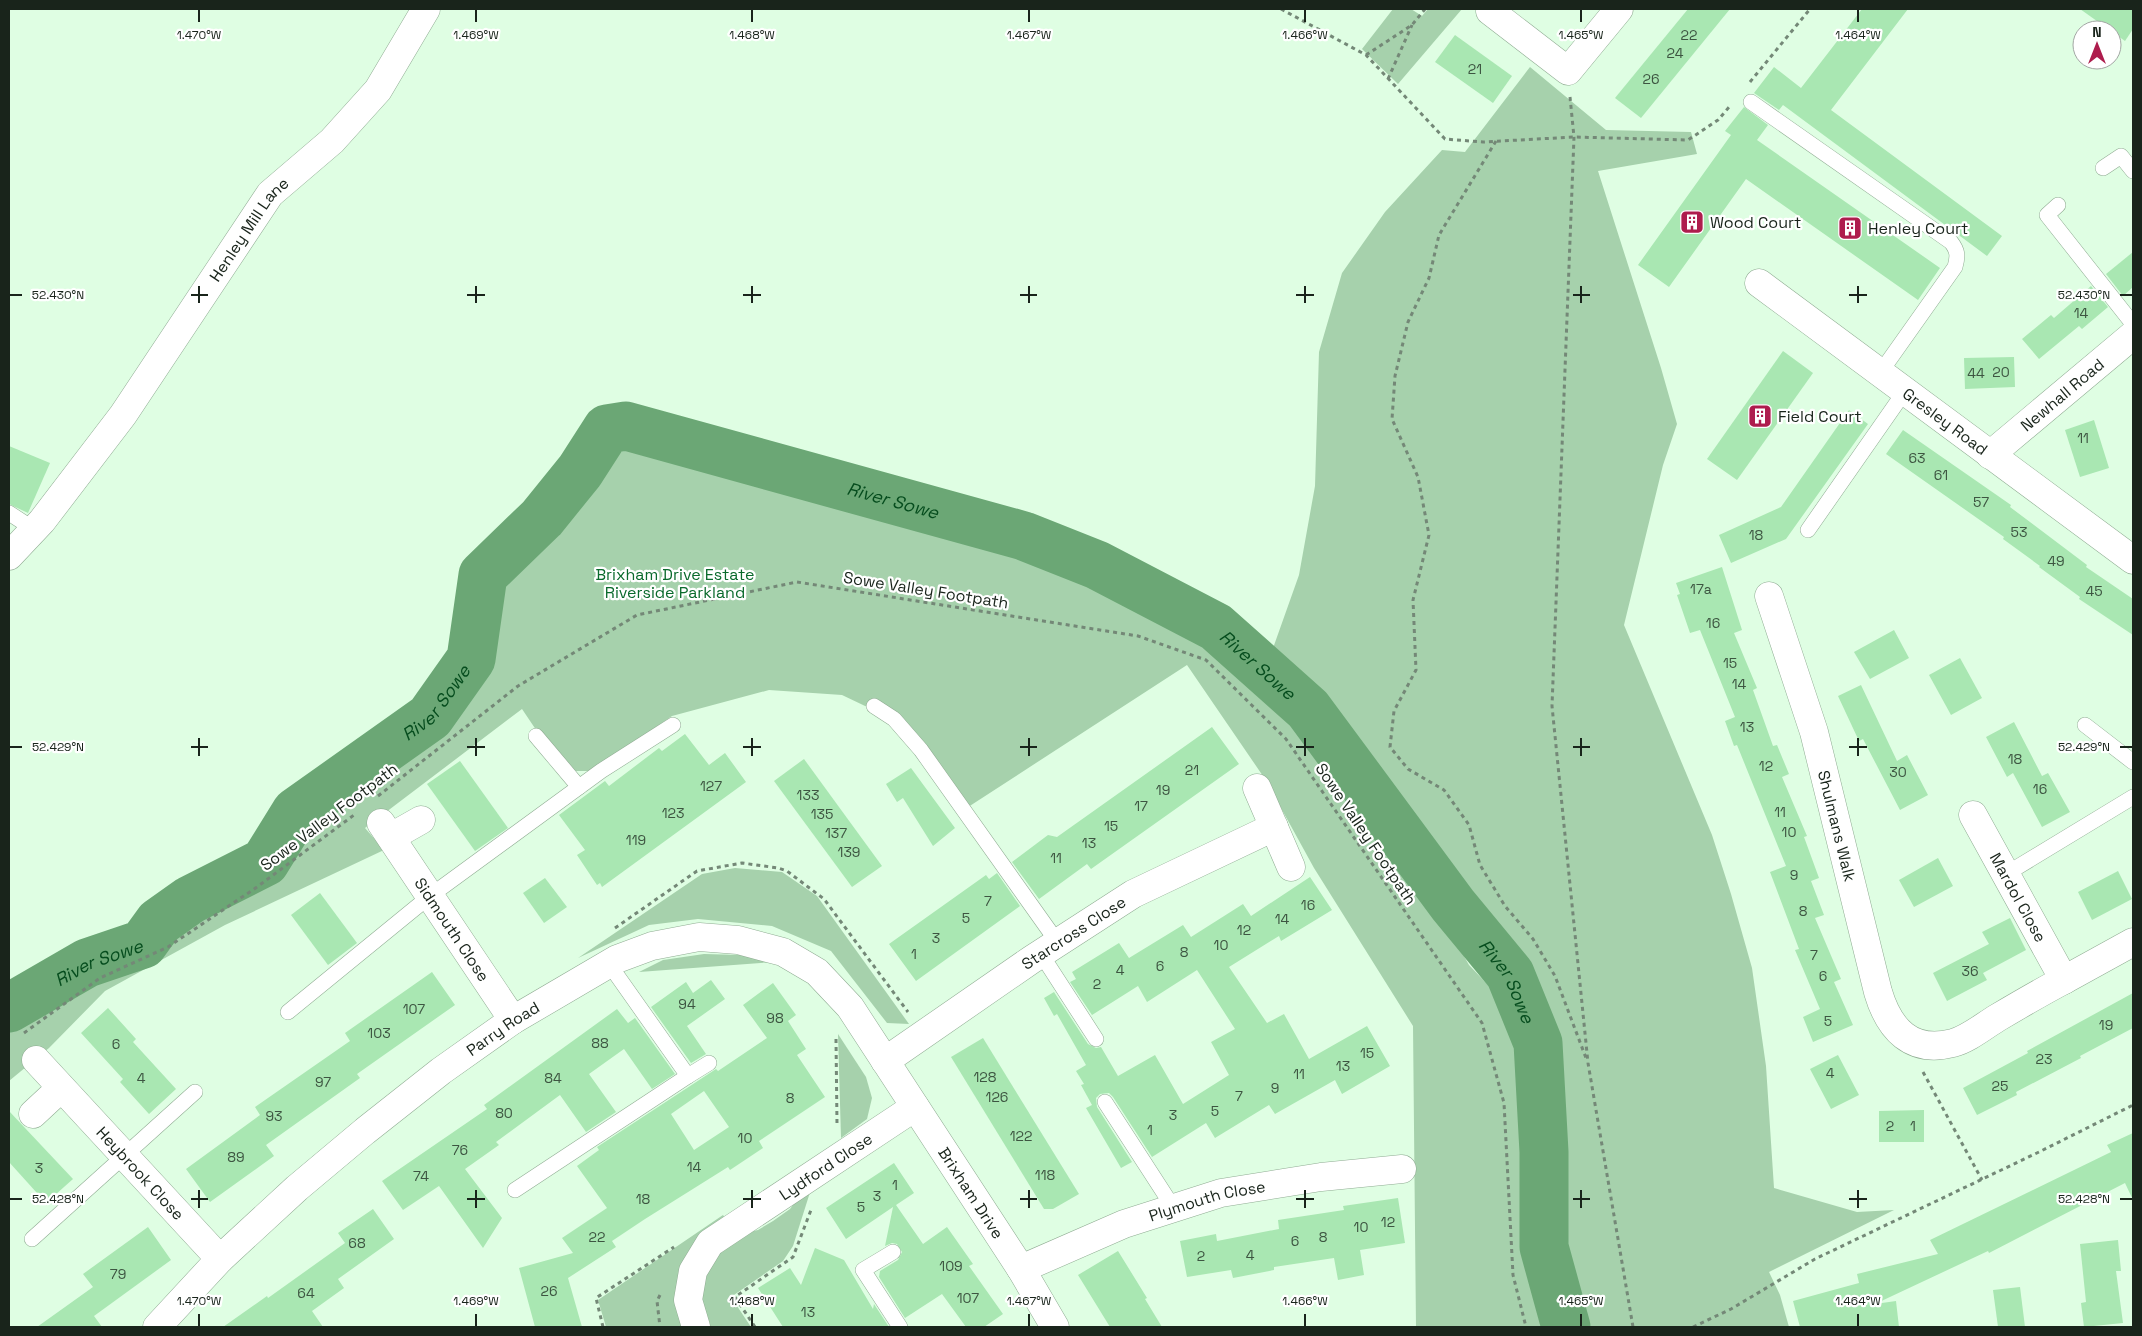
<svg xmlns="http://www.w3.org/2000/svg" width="2142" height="1336" font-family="'Space Grotesk',sans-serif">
<rect width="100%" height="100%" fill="#dffee3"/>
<g fill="#a6d1ac">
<polygon points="1393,9 1411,9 1422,16 1428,9 1462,9 1398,84 1362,49"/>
<polygon points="1530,67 1606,130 1691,132 1697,154 1598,171 1661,368 1677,424 1663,465 1624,625 1712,835 1731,894 1752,968 1766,1066 1774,1188 1857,1212 1894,1210 1769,1272 1780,1295 1789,1327 1581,1327 1573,1313 1556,1245 1558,1120 1555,1041 1523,963 1381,775 1347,738 1322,700 1272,651 1299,575 1315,486 1319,352 1342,273 1385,212 1442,150 1465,152"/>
<polygon points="626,436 693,456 978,529 1073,561 1126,587 1211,641 1256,675 1313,734 1422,882 1469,965 1488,985 1508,999 1528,1041 1536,1104 1534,1296 1539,1319 1544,1327 1416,1327 1413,1026 1314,868 1265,779 1187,665 962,811 884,715 842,695 769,690 672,716 591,771 576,771 555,758 522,709 365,828 384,850 225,925 105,991 49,1048 9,1081 9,1020 69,986 155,949 173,922 191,909 218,900 270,865 303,818 322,804 358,785 452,714 479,679 483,660 488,603 496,580 568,514 580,488 611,438"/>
<polygon points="735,868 782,872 817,896 909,1024 887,1023 831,951 772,926 698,919 649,925 578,958 702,874"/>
<polygon points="704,954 740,955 773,962 639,972 663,960"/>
<polygon points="838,1034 866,1077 872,1098 867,1119 841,1138"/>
<polygon points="812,1186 793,1246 783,1261 731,1297 751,1327 606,1327 598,1300 723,1215 736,1235 758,1230 773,1221 790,1209 803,1192"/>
</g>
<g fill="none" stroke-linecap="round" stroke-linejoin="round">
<path stroke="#6ba775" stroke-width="49" id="s1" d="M9,1008l78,-45 56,-19 16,-22 31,-22 75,-38 31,-50 134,-95 41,-58 12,-84 59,-57 38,-47 27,-42 19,-3 398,110 73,29 119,62 92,82 145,196 57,69 28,69 6,109v95l22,80"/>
</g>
<g fill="#a9e7b2" fill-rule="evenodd">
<polygon points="1688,9 1730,9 1641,118 1615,98"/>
<polygon points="1862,9 1908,9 1831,110 2002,236 1987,256 1783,105 1779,110 1754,93 1774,67 1801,88"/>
<polygon points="2080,9 2133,9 2133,29 2125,41"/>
<polygon points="1455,35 1512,76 1493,103 1435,62"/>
<polygon points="1744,107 1768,125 1757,140 1940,268 1918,300 1746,179 1669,287 1638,265 1731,135 1725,131"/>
<polygon points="2133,252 2133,287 2123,296 2106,274"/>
<polygon points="2091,286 2108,307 2082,329 2079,326 2039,359 2022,339 2051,315 2054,318"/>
<polygon points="1783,351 1813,373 1737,480 1707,459"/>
<polygon points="2014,357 2015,387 1965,389 1964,358"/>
<polygon points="1849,410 1868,424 1786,539 1731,563 1719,535 1781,507"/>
<polygon points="2094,420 2109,468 2080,477 2065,430"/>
<polygon points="1903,430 2011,505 2010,507 2087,565 2086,567 2133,599 2133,635 2079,599 2080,597 2039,567 2040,566 2003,539 2004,537 1886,454"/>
<polygon points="9,446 50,463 28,513 9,504"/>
<polygon points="1722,567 1742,630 1734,633 1757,688 1753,690 1773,746 1777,745 1789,774 1782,777 1807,836 1804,837 1819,878 1811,881 1824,915 1815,918 1841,979 1834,982 1853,1025 1813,1042 1803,1017 1820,1009 1795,950 1799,949 1770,872 1786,866 1737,745 1734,746 1725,721 1735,717 1700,630 1690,633 1677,595 1680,594 1676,583"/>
<polygon points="1894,630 1909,658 1870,679 1854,652"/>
<polygon points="1960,658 1982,698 1951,715 1929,675"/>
<polygon points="1861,685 1897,761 1907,755 1928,795 1900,810 1863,739 1859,741 1838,696"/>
<polygon points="2014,722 2042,776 2048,773 2070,812 2042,827 2013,773 2007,777 1986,737"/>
<polygon points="1212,727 1239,764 1091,869 1087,864 1039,899 1012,862 1048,835 1057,837"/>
<polygon points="685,734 709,765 725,753 746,782 602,887 600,883 597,885 577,855 585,850 559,815 605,781 609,786 659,748 662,751"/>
<polygon points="804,759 882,866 852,887 774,781"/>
<polygon points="460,761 508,828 475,851 427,784"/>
<polygon points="911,768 955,828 933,846 903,798 897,802 886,784"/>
<polygon points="1938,858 1953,886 1914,907 1899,880"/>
<polygon points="2118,871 2132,899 2092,920 2078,892"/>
<polygon points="997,873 1020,906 916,981 889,944 986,875 989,879"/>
<polygon points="1310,877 1332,910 1281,941 1279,936 1229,967 1267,1023 1284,1014 1309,1059 1367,1026 1390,1066 1342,1094 1335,1080 1275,1114 1269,1105 1215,1138 1206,1123 1152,1157 1113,1097 1109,1093 1100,1094 1096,1098 1097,1107 1132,1162 1121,1168 1086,1108 1092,1105 1081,1085 1084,1084 1076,1071 1086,1065 1057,1014 1054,1016 1044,998 1054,992 1088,1044 1096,1048 1101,1047 1118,1076 1155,1055 1183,1104 1229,1075 1211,1042 1235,1029 1197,970 1147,1002 1138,986 1092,1015 1070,982 1076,979 1072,972 1119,943 1129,958 1183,925 1191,937 1243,904 1251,916"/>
<polygon points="545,878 567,907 544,923 523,893"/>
<polygon points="320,893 357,943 328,965 291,915"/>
<polygon points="2010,918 2026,950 1983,973 1987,980 1947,1001 1933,973 1989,944 1982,932"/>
<polygon points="432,972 455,1005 357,1074 360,1078 266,1145 274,1156 210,1202 186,1169 260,1115 255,1107 350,1041 345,1033"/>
<polygon points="711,980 725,999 687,1026 706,1054 691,1063 651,1007 686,982 693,993"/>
<path d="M773,983l23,32 -8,6 18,28 -9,6 28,42 -66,44 4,7 -33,22 -2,-3 -83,52 -33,22 4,6 -48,31 14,49h-47l-16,-59 54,-15 -11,-15 45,-30 -30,-42 22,-16 -2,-3 119,-78 2,2 49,-33 -24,-33zM704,1091l25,36 -35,23 -23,-36z"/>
<polygon points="2133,993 2133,1028 2080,1056 2081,1058 2016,1092 2017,1095 1977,1115 1963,1088 2028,1053 2027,1051"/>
<polygon points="108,1008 136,1039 133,1042 176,1089 149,1114 120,1082 123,1079 81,1033"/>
<polygon points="617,1009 628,1023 635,1018 675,1074 652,1089 624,1049 589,1074 616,1112 586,1132 560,1095 496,1142 499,1145 465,1169 502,1218 483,1248 439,1186 403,1210 382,1181 487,1109 484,1105"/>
<polygon points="983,1038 1079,1194 1053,1209 1044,1209 951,1057"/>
<polygon points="1838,1055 1859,1095 1831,1109 1810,1069"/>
<polygon points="1924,1110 1924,1142 1879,1142 1879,1111"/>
<polygon points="9,1111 73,1179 46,1203 9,1162"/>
<polygon points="2133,1133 2133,1200 2125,1183 1989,1253 1988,1251 1875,1304 1896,1301 1899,1327 1800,1327 1793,1301 1859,1283 1857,1274 1938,1254 1930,1240 2111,1152 2107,1145"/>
<polygon points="894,1163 914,1193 896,1205 923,1244 947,1227 973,1264 969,1266 1003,1314 984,1327 966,1327 942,1294 905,1318 879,1277 880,1271 898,1260 902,1252 897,1244 892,1243 885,1246 893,1207 846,1239 826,1208"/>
<polygon points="1398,1198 1405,1243 1360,1250 1364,1275 1338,1280 1334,1258 1274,1267 1274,1270 1233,1278 1231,1270 1187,1277 1180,1241 1216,1234 1217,1241 1279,1229 1278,1220 1344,1210 1343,1206"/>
<polygon points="373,1209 394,1239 338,1279 344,1288 312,1311 323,1327 223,1327 267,1296 268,1298 345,1243 338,1233"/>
<polygon points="148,1227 171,1260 94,1316 102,1327 37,1327 93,1287 83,1274"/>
<polygon points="2118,1240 2121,1271 2116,1271 2123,1323 2084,1327 2081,1303 2086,1302 2080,1244"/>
<polygon points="815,1248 844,1260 873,1309 874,1304 889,1327 783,1327 758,1288 790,1268 801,1285"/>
<polygon points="1118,1251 1147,1298 1145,1299 1162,1327 1110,1327 1078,1275"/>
<polygon points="2020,1287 2025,1327 1998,1327 1993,1290"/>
</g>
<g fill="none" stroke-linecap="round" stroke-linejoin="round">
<g stroke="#90ac93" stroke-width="16">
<g id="lane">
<path d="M1751,102l200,140c7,9 7,14 4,25l-75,106"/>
<polyline points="2103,168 2121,156 2133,171"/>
<polyline points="2058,205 2047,215 2133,324"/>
<polyline points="9,513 35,530"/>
<polyline points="1808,530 1905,391"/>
<polyline points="874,706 894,719 921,750 1058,943"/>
<polyline points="2085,725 2133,762"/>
<polyline points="536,736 579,787"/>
<polyline points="2006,874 2133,797"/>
<polyline points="1041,954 1096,1039"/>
<polyline points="609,964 688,1076 709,1063"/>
<polyline points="288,1012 430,896 601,771 673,725"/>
<polyline points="1105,1102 1173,1207"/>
<polyline points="515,1190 688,1076"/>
<polyline points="32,1239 195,1092"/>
<polyline points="893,1252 863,1270 900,1327"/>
</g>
</g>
<g stroke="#90ac93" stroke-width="29">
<g id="street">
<polyline points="1490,11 1568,71 1619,9"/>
<path id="s2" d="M1759,283l374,277"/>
<path id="s3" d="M1990,455l143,-120"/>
<path id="s4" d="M9,556l33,-35 81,-106 147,-221 62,-53 46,-51 48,-81"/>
<path id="s5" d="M1769,596l45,136 64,260c11,37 33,62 75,51 15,-4 31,-17 44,-25 22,-13 44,-26 67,-38"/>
<polyline points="1257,788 1291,867"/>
<path id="s6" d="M1973,815l91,165 69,-38"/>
<path id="s7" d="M381,823l132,197"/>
<polyline points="391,837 421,820"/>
<path id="s8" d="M36,1060l184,199"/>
<path id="s9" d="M885,1061l146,-101 102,-66 141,-67"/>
<polyline points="33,1114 61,1088"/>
<path id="s10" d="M1021,1269l103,-45 97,-31 100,-16 81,-8"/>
<path id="s11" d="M157,1327l63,-68 77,-71 68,-57 76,-60 72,-51 104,-61 35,-13 47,-9 39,3 45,12 34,20 33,35 171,262 34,58"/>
<path id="s12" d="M696,1327l-8,-27 5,-29 17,-28 205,-136"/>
</g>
</g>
<g stroke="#748877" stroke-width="3" stroke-dasharray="4 4" stroke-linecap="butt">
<polyline points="1281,9 1366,55 1445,139 1483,142 1574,137 1688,140 1718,120 1730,106"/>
<polyline points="1366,55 1412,25 1425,9"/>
<polyline points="1388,79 1412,25"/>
<polyline points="1750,82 1810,9"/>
<polyline points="1570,97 1574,137 1552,706 1588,1063 1633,1327"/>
<polyline points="1496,141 1439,235 1429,278 1408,322 1395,376 1392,419 1418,477 1429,535 1413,600 1416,670 1394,711 1390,747 1408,769 1444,790 1469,825 1480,865 1505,906 1533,939 1555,976 1586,1058"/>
<polyline points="378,796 518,686 637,615 797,582 1138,636 1206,660 1286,739 1482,1023 1504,1103 1513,1275 1526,1327"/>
<polyline points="615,928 697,871 742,863 778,868 787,871 824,899 908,1012"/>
<polyline points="24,1033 100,978 168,947 257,887 354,815"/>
<polyline points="836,1039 837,1125"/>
<polyline points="1923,1072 1982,1180"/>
<polyline points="660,1295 657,1301 660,1327"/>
<polyline points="603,1327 596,1298 674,1247"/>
<polyline points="755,1327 735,1297 793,1257 811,1210"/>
<polyline points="1693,1327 1731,1309 1815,1259 2039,1152 2133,1105"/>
</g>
<use href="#lane" stroke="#fff" stroke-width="15"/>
<use href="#street" stroke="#fff" stroke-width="28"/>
</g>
<path fill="none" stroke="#19241b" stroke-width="2" d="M199,10v12M476,10v12M752,10v12M1029,10v12M1305,10v12M1581,10v12M1858,10v12M199,286v17M476,286v17M752,286v17M1029,286v17M1305,286v17M1581,286v17M1858,286v17M10,295h12M191,295h17M467,295h18M743,295h18M1020,295h17M1296,295h18M1573,295h17M1849,295h18M2120,295h12M199,738v18M476,738v18M752,738v18M1029,738v18M1305,738v18M1581,738v18M1858,738v18M10,747h12M191,747h17M467,747h18M743,747h18M1020,747h17M1296,747h18M1573,747h17M1849,747h18M2120,747h12M199,1190v18M476,1190v18M752,1190v18M1029,1190v18M1305,1190v18M1581,1190v18M1858,1190v18M10,1199h12M191,1199h17M467,1199h18M743,1199h18M1020,1199h17M1296,1199h18M1573,1199h17M1849,1199h18M2120,1199h12M199,1314v12M476,1314v12M752,1314v12M1029,1314v12M1305,1314v12M1581,1314v12M1858,1314v12"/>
<defs>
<g id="building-square" transform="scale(1.25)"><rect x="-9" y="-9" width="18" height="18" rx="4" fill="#ae1c4d" stroke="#fff"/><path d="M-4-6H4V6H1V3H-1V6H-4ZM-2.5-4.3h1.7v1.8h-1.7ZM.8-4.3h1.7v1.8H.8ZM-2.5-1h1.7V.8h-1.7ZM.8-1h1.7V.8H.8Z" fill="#fff"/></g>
</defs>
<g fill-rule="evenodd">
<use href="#building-square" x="1692" y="222"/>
<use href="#building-square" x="1850" y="228"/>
<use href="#building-square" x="1760" y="416"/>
</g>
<g text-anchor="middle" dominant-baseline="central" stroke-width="4.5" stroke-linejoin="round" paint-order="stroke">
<g font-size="14" fill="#3d5541">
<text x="1689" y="35">22</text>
<text x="1675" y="53">24</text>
<text x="1475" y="69">21</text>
<text x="1651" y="79">26</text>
<text x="2081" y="313">14</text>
<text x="2001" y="372">20</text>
<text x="1976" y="373">44</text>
<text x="2083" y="438">11</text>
<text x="1917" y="458">63</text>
<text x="1941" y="475">61</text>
<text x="1981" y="502">57</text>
<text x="2019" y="532">53</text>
<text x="1756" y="535">18</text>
<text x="2056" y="561">49</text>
<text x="1701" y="589">17a</text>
<text x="2094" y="591">45</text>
<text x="1713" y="623">16</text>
<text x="1730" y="663">15</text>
<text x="1739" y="684">14</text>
<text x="1747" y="727">13</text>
<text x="2015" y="759">18</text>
<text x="1766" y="766">12</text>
<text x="1192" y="770">21</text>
<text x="1898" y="772">30</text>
<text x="711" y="786">127</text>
<text x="2040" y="789">16</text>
<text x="1163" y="790">19</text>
<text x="808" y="795">133</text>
<text x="1141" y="806">17</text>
<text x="1780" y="812">11</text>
<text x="673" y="813">123</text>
<text x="822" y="814">135</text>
<text x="1111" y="826">15</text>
<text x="1789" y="832">10</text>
<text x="836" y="833">137</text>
<text x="636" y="840">119</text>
<text x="1089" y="843">13</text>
<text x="849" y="852">139</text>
<text x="1056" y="858">11</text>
<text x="1794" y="875">9</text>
<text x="988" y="901">7</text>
<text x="1308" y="905">16</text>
<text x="1803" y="911">8</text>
<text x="966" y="918">5</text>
<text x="1282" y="919">14</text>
<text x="1244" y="930">12</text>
<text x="936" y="938">3</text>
<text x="1221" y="945">10</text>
<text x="1184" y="952">8</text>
<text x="914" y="954">1</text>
<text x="1814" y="955">7</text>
<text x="1160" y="966">6</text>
<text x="1120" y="970">4</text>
<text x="1970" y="971">36</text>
<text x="1823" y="976">6</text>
<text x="1097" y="984">2</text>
<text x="687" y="1004">94</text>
<text x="414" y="1009">107</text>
<text x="775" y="1018">98</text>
<text x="1828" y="1021">5</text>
<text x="2106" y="1025">19</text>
<text x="379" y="1033">103</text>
<text x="600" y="1043">88</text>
<text x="116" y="1044">6</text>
<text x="1367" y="1053">15</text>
<text x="2044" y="1059">23</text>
<text x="1343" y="1066">13</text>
<text x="1830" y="1073">4</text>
<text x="1299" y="1074">11</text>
<text x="985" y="1077">128</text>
<text x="141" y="1078">4</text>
<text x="553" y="1078">84</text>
<text x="323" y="1082">97</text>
<text x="2000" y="1086">25</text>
<text x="1275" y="1088">9</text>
<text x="1239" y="1096">7</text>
<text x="997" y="1097">126</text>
<text x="790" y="1098">8</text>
<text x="1215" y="1111">5</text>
<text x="504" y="1113">80</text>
<text x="1173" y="1115">3</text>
<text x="274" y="1116">93</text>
<text x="1890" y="1126">2</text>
<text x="1913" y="1126">1</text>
<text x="1150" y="1130">1</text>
<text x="1021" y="1136">122</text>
<text x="745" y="1138">10</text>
<text x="460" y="1150">76</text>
<text x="236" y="1157">89</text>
<text x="694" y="1167">14</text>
<text x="39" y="1168">3</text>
<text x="1045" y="1175">118</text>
<text x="421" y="1176">74</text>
<text x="895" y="1185">1</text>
<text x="877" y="1196">3</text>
<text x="643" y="1199">18</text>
<text x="861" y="1207">5</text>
<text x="1388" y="1222">12</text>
<text x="1361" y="1227">10</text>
<text x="597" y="1237">22</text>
<text x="1323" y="1237">8</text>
<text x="1295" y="1241">6</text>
<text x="357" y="1243">68</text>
<text x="1250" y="1255">4</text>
<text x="1201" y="1256">2</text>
<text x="951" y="1266">109</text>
<text x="118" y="1274">79</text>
<text x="549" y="1291">26</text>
<text x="306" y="1293">64</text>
<text x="968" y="1298">107</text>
<text x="808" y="1312">13</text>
</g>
<g font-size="16" fill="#19241b" stroke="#fff" text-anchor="start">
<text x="1710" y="222">Wood Court</text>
<text x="1868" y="228">Henley Court</text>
<text x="1778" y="416">Field Court</text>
</g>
<g font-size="16" fill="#19241b" stroke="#fff">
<text stroke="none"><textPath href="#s4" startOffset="406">Henley Mill Lane</textPath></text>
<text stroke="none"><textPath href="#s3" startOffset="94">Newhall Road</textPath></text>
<text stroke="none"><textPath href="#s2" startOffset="232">Gresley Road</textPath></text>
<text transform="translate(926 590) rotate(9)">Sowe Valley Footpath</text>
<text transform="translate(329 817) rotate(-37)">Sowe Valley Footpath</text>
<text stroke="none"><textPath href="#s5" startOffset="240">Shulmans Walk</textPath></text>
<text transform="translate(1366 834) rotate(56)">Sowe Valley Footpath</text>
<text stroke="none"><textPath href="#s6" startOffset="94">Mardol Close</textPath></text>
<text stroke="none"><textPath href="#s7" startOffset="128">Sidmouth Close</textPath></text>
<text stroke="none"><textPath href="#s9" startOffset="228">Starcross Close</textPath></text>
<text stroke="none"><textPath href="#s11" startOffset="458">Parry Road</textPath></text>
<text stroke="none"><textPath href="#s12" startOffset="229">Lydford Close</textPath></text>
<text stroke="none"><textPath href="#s8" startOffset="154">Heybrook Close</textPath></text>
<text stroke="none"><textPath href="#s11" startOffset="1072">Brixham Drive</textPath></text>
<text stroke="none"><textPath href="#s10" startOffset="199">Plymouth Close</textPath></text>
</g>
<g font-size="16" fill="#0a6a2c" stroke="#fff">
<text x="675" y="574">Brixham Drive Estate<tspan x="675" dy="18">Riverside Parkland</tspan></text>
</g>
<g font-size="18" font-style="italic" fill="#064d1e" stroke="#fff">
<text stroke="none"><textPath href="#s1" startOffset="1166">River Sowe</textPath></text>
<text stroke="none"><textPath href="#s1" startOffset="1571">River Sowe</textPath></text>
<text stroke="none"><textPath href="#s1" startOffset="536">River Sowe</textPath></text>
<text stroke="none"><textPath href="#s1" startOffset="101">River Sowe</textPath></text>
<text stroke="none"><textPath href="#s1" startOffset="1976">River Sowe</textPath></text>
</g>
</g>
<g font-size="12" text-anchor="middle" fill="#19241b" stroke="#fff" stroke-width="4.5" stroke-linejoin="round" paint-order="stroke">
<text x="199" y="39">1.470°W</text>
<text x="476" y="39">1.469°W</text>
<text x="752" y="39">1.468°W</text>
<text x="1029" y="39">1.467°W</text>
<text x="1305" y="39">1.466°W</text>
<text x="1581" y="39">1.465°W</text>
<text x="1858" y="39">1.464°W</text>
<text x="58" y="299">52.430°N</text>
<text x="2084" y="299">52.430°N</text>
<text x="58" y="751">52.429°N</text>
<text x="2084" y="751">52.429°N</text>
<text x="58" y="1203">52.428°N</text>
<text x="2084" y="1203">52.428°N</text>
<text x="199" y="1305">1.470°W</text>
<text x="476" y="1305">1.469°W</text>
<text x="752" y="1305">1.468°W</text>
<text x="1029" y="1305">1.467°W</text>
<text x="1305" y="1305">1.466°W</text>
<text x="1581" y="1305">1.465°W</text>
<text x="1858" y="1305">1.464°W</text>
</g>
<rect width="2142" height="1336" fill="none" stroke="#19241b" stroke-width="20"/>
<g transform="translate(2097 45)"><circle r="24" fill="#ffffff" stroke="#a3a7a4"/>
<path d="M0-4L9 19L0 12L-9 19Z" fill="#ae1c4d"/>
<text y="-8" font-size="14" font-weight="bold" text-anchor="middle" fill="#19241b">N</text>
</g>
</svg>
